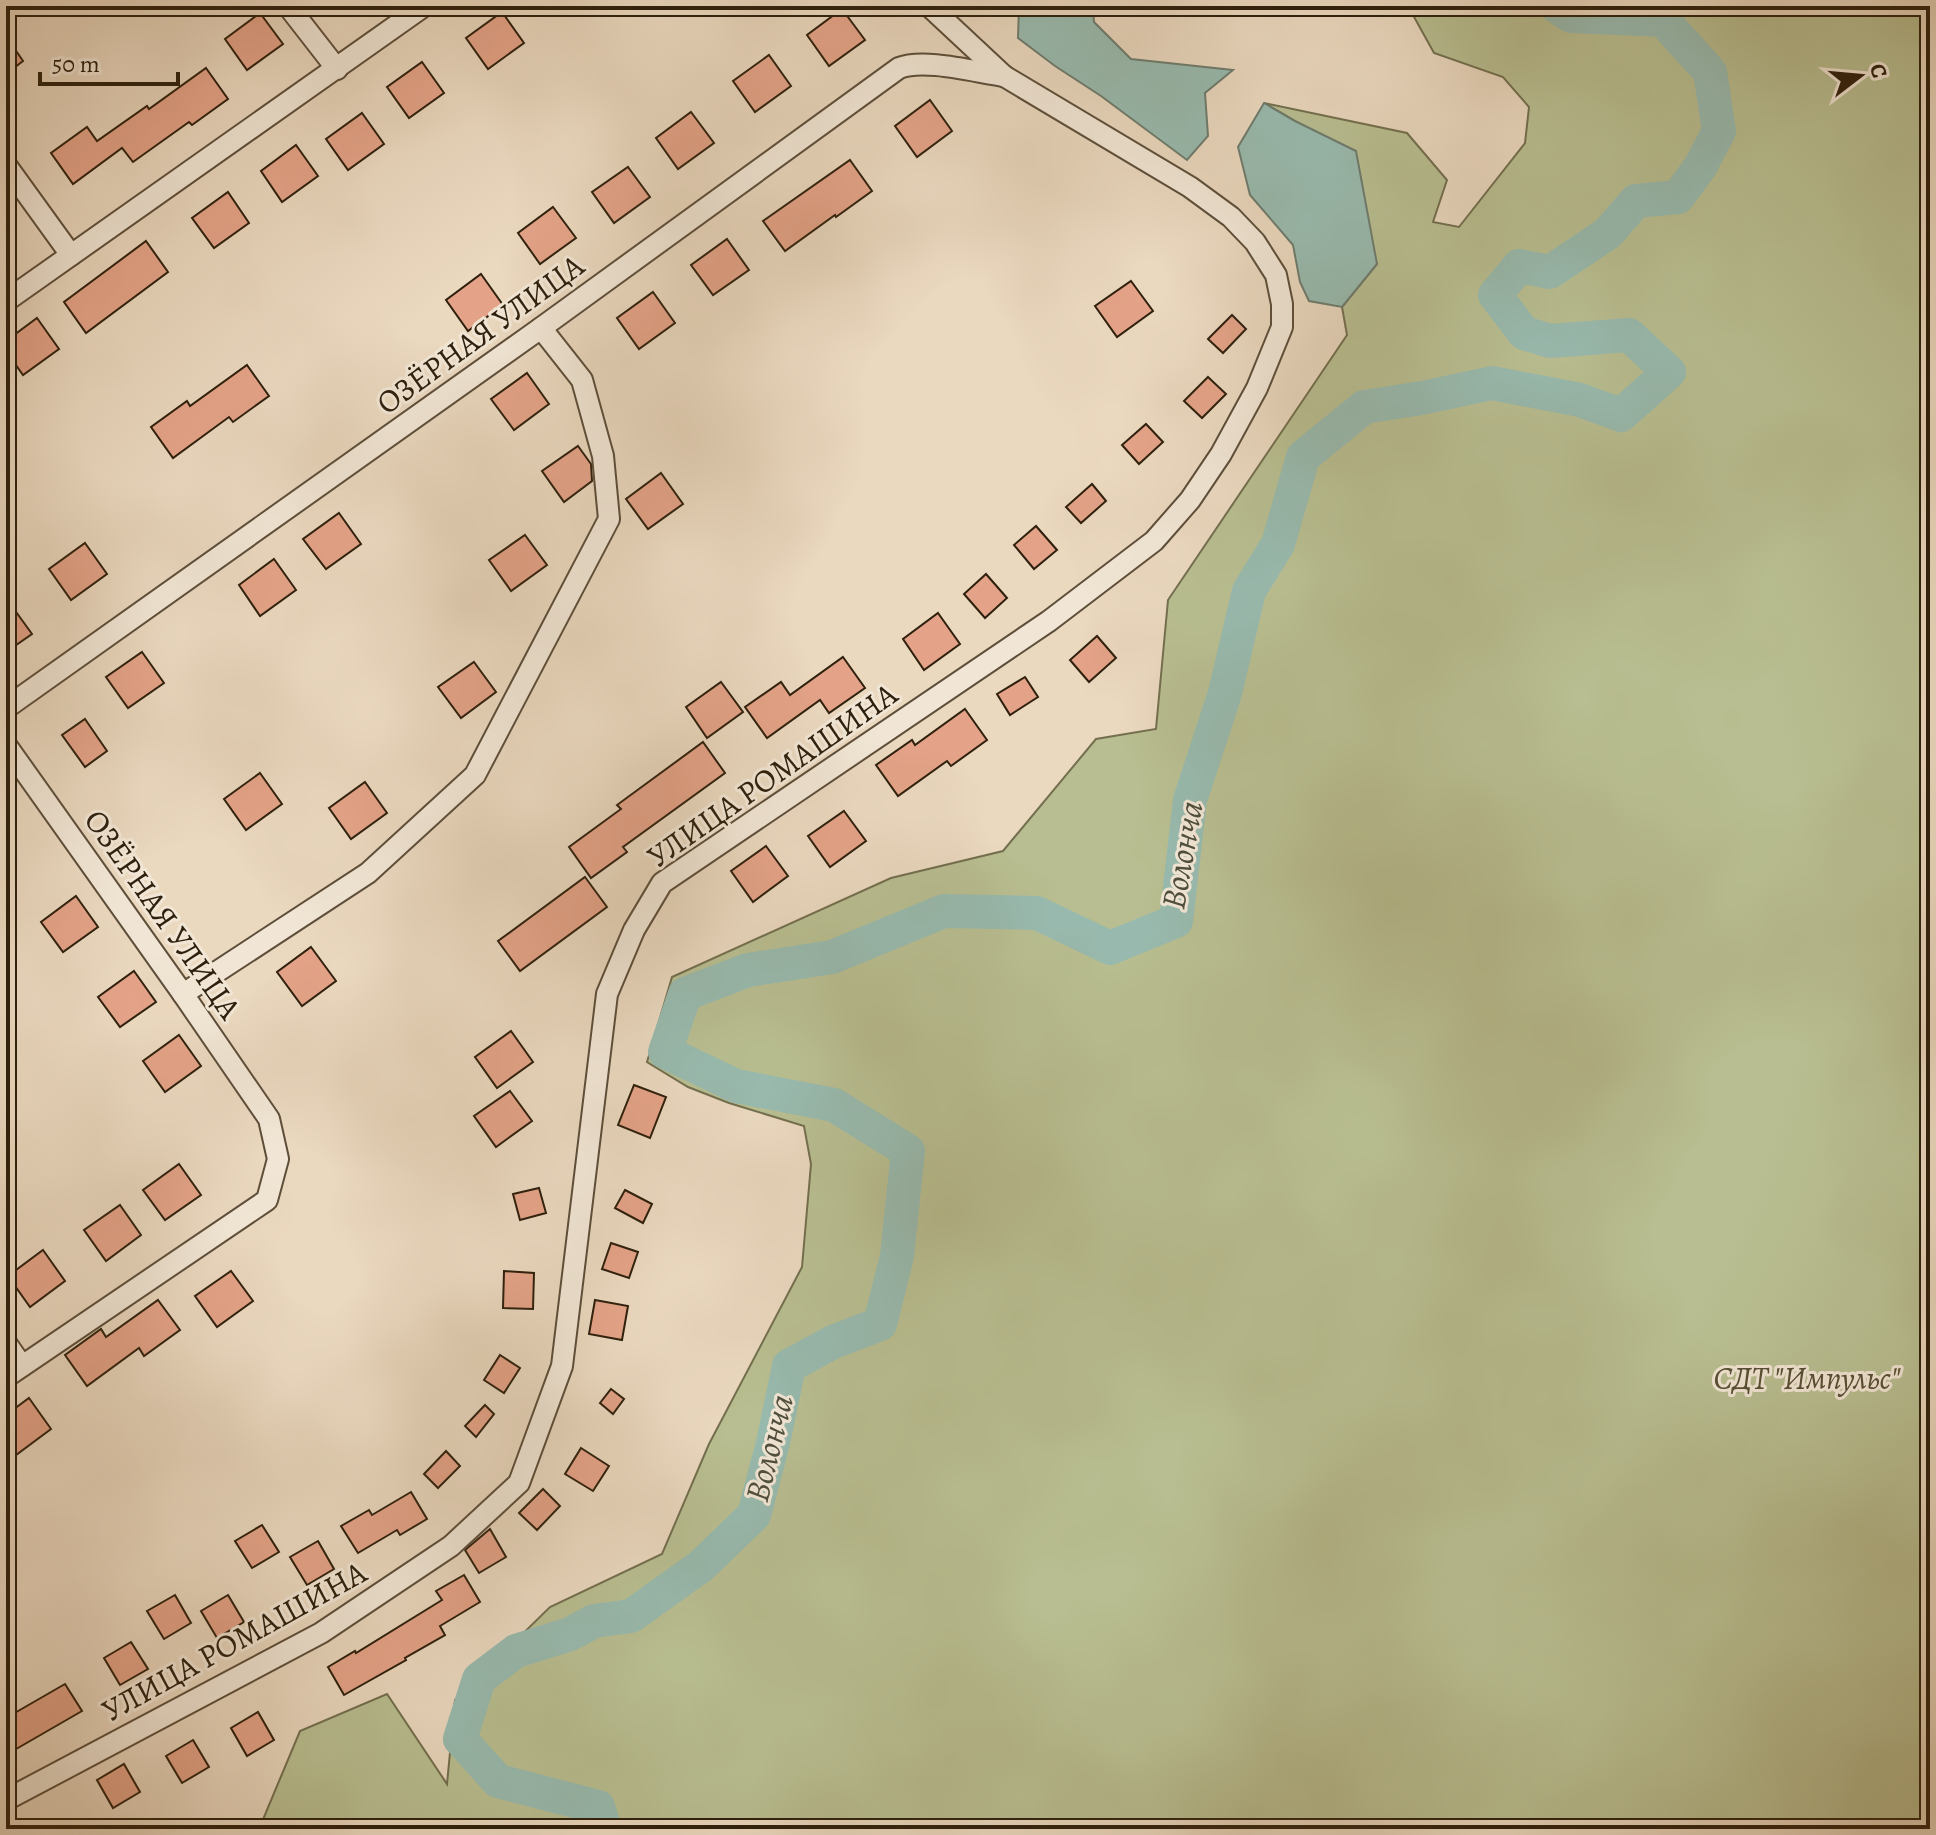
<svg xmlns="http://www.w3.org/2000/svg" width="1936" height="1835" font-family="Alegreya,serif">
<rect width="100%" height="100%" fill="#ead8bf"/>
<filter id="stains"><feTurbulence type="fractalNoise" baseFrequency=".0025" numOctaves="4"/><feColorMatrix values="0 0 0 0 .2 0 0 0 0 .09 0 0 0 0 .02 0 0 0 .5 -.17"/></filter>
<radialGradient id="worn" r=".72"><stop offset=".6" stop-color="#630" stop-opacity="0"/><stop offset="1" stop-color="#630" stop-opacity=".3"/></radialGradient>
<polygon fill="#b8be91" stroke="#736f4f" stroke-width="2" points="1408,6 1930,6 1930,1829 259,1829 300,1731 387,1694 447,1784 455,1700 550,1607 662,1554 709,1444 802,1267 811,1164 804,1126 729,1103 688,1087 647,1062 672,977 891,878 1003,851 1096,739 1156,729 1168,600 1347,335 1342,307 1377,264 1295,121 1264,103 1407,133 1447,180 1433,222 1459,227 1525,143 1529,107 1503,77 1434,53"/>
<g fill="#98baae" stroke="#6e7c6e" stroke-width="2">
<polygon points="1019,6 1093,6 1094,22 1131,59 1233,70 1205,93 1208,136 1187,160 1101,96 1055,66 1018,38"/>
<polygon points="1264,103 1295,121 1356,151 1377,264 1342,307 1309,301 1300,282 1293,245 1250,195 1238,147"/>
</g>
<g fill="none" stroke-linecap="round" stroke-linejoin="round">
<polyline stroke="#98baae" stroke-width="34" points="605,1829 598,1807 498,1781 460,1739 479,1679 516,1651 570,1634 594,1621 631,1616 701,1566 754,1515 773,1443 789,1366 833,1342 880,1324 897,1256 908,1151 834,1105 736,1086 665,1052 685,994 748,970 832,957 944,911 1037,913 1110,948 1176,921 1190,800 1225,693 1249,591 1278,544 1303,457 1364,407 1422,398 1492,383 1580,400 1621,415 1669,372 1629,335 1550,341 1524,333 1495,295 1519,266 1550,272 1608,233 1636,201 1678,197 1700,167 1719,131 1710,72 1663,20 1571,16 1556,6"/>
</g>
<g fill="#e4a388" stroke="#2e200d" stroke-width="2">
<polygon points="842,9 865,40 829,66 807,35"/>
<polygon points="502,12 524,43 488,69 466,38"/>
<polygon points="260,13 283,44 247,70 225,39"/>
<polygon points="6,36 23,61 6,74"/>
<polygon points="769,55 791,86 755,112 733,81"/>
<polygon points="422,62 444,93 409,118 387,87"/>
<polygon points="206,68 228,99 192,125 189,122 133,162 122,148 73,184 51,153 87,127 97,141 147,106 149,109"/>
<polygon points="930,100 952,131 917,157 895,126"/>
<polygon points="691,112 714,143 678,169 656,138"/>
<polygon points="362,113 384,144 348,170 326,139"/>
<polygon points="296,145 318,176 282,202 261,171"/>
<polygon points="850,160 872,191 836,217 835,215 785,251 763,221"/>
<polygon points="628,167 650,197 614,223 592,192"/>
<polygon points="228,192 249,223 214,248 192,218"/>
<polygon points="553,207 576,238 540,264 518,233"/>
<polygon points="727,239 749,270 713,295 691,265"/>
<polygon points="146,241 168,272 86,333 64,302"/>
<polygon points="481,274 503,305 468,331 446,300"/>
<polygon points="1131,281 1153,311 1117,337 1095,306"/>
<polygon points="653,292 675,323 639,349 617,318"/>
<polygon points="1232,315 1246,329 1223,353 1208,339"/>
<polygon points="37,318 59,349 23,375 6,351 6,341"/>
<polygon points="247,365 269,396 233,422 229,417 173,458 151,427 187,401 190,406"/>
<polygon points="527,373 549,404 514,430 491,399"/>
<polygon points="1208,377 1226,394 1202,418 1184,401"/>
<polygon points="1146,424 1163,442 1139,464 1122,445"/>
<polygon points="578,446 591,464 592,481 564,502 542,471"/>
<polygon points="661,473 683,504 648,529 626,499"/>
<polygon points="1092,484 1106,501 1081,523 1066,507"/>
<polygon points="339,513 361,544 326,569 303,539"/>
<polygon points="1036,526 1057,550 1034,569 1014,545"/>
<polygon points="525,535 547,565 511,591 489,560"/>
<polygon points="85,543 107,574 71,600 49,569"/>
<polygon points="274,559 296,590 260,616 239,585"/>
<polygon points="986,574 1007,598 985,618 964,594"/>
<polygon points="6,598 32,634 6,652"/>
<polygon points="938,613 960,644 924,670 903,639"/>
<polygon points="1097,636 1116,658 1089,682 1070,660"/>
<polygon points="142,652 164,683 128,708 106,677"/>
<polygon points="843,657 865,688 829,713 820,700 767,738 745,707 781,682 790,695"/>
<polygon points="474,662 496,692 461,718 438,687"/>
<polygon points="1025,677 1038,697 1010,715 997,694"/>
<polygon points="721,682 743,712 707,738 686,707"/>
<polygon points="965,709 987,740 951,766 947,761 898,796 876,765 912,740 915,745"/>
<polygon points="85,719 107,751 85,767 62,735"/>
<polygon points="703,742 725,773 623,847 627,852 591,878 569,847 621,809 617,805"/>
<polygon points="260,773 282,804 246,830 224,799"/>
<polygon points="365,782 387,813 351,839 329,808"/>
<polygon points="844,811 866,841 830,867 808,836"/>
<polygon points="766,846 788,876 753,902 731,871"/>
<polygon points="585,877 607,907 520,971 498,941"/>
<polygon points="76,896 98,927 63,952 41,922"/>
<polygon points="311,947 336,981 302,1006 277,972"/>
<polygon points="134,971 156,1002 120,1027 98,997"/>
<polygon points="511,1031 533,1062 497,1088 475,1057"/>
<polygon points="179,1035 201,1066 165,1092 143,1061"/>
<polygon points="634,1085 666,1097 650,1138 618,1125"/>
<polygon points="510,1091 532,1121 496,1147 474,1116"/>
<polygon points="179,1164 201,1195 165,1220 143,1190"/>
<polygon points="539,1188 546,1213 520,1220 513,1194"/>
<polygon points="625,1190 652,1204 643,1223 615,1208"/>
<polygon points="120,1205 141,1235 106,1261 84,1230"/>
<polygon points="611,1243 638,1252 629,1278 602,1269"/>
<polygon points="43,1250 65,1281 30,1307 8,1276"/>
<polygon points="231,1271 253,1301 217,1327 195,1296"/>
<polygon points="504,1271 534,1273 533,1309 503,1308"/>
<polygon points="158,1300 180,1330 144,1356 139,1348 87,1386 65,1355 101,1329 106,1337"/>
<polygon points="595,1300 628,1306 622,1340 589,1334"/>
<polygon points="500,1355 520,1368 504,1393 484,1380"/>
<polygon points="611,1389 624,1399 613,1414 600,1403"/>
<polygon points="29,1398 51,1429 16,1455 6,1441 6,1415"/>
<polygon points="485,1405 494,1414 476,1437 465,1426"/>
<polygon points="581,1448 609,1466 593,1491 565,1474"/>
<polygon points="446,1451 460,1466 438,1488 424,1474"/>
<polygon points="543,1489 560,1506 537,1530 519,1513"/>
<polygon points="411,1492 427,1519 400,1535 397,1530 358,1553 341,1526 369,1510 372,1515"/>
<polygon points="262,1525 279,1552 252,1568 235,1541"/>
<polygon points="490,1529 506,1557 479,1573 465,1550"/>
<polygon points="318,1541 334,1569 307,1585 290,1557"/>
<polygon points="464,1575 480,1602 440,1626 445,1635 405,1658 406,1660 344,1695 328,1667 355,1651 356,1653 442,1600 436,1591"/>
<polygon points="175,1595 191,1623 164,1639 147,1611"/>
<polygon points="228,1595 244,1622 217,1638 201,1611"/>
<polygon points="131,1642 148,1669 120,1685 104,1658"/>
<polygon points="65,1684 82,1711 11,1752 6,1743 6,1718"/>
<polygon points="258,1712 274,1740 247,1756 231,1728"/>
<polygon points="193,1740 209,1767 182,1783 166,1756"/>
<polygon points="124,1764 140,1792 113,1808 97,1780"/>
</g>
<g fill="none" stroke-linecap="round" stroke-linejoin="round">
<g stroke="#5d4e3a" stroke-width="24">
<g id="minor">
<polyline points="288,6 337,69"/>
<polyline points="6,165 71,255"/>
<polyline points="6,301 424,6"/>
<path d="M6,708l535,-380 358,-260c25,-10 76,4 105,8"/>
<polyline points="6,745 183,994 269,1119 278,1159 267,1200 6,1377"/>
<polyline points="183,994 368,873 475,775 609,519 603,456 582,380 541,328"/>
<polyline points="6,1343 22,1366"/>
<polyline points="6,1800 321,1633 451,1546 519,1483 562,1366 607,994 634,930 662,883 1049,621 1154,541 1190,500 1221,454 1257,388 1282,327 1282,304 1276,275 1255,242 1231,217 1190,187 1004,76 929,6"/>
</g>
</g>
<use href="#minor" stroke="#f1e6d5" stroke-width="20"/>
</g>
<g text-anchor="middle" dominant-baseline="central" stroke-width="6" stroke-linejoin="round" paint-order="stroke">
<g font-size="32" fill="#2e200d" stroke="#f1e6d5">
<text transform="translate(480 334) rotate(-36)">ОЗЁРНАЯ УЛИЦА</text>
<text transform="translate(772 775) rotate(-35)">УЛИЦА РОМАШИНА</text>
<text transform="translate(163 914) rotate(55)">ОЗЁРНАЯ УЛИЦА</text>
<text transform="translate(234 1641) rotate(-29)">УЛИЦА РОМАШИНА</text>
</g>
<g font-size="32" font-style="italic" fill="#574f35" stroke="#f1e6d5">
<text x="1807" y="1378">СДТ "Импульс"</text>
</g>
<g font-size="34" font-style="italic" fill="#4e4e3d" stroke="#f1e6d5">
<text transform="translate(1182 855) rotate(-80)">Волонча</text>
<text transform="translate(769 1448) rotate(-76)">Волонча</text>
</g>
</g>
<rect width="1936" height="1835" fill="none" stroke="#ead8bf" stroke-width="32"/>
<rect x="8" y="8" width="1920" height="1819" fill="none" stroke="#2e200d" stroke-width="4"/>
<rect x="16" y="16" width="1904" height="1803" fill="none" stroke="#2e200d" stroke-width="2"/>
<g transform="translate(1860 76) rotate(74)" stroke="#f1e6d5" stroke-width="6" paint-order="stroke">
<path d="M0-6L14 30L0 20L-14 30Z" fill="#2e200d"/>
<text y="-12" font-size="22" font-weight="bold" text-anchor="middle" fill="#2e200d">С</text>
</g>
<path d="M40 72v12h138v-12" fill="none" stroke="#2e200d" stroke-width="4"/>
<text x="52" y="72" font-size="24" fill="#2e200d" stroke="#f1e6d5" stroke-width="6" paint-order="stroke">50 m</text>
<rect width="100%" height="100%" filter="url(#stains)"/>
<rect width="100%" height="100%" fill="url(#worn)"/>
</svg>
